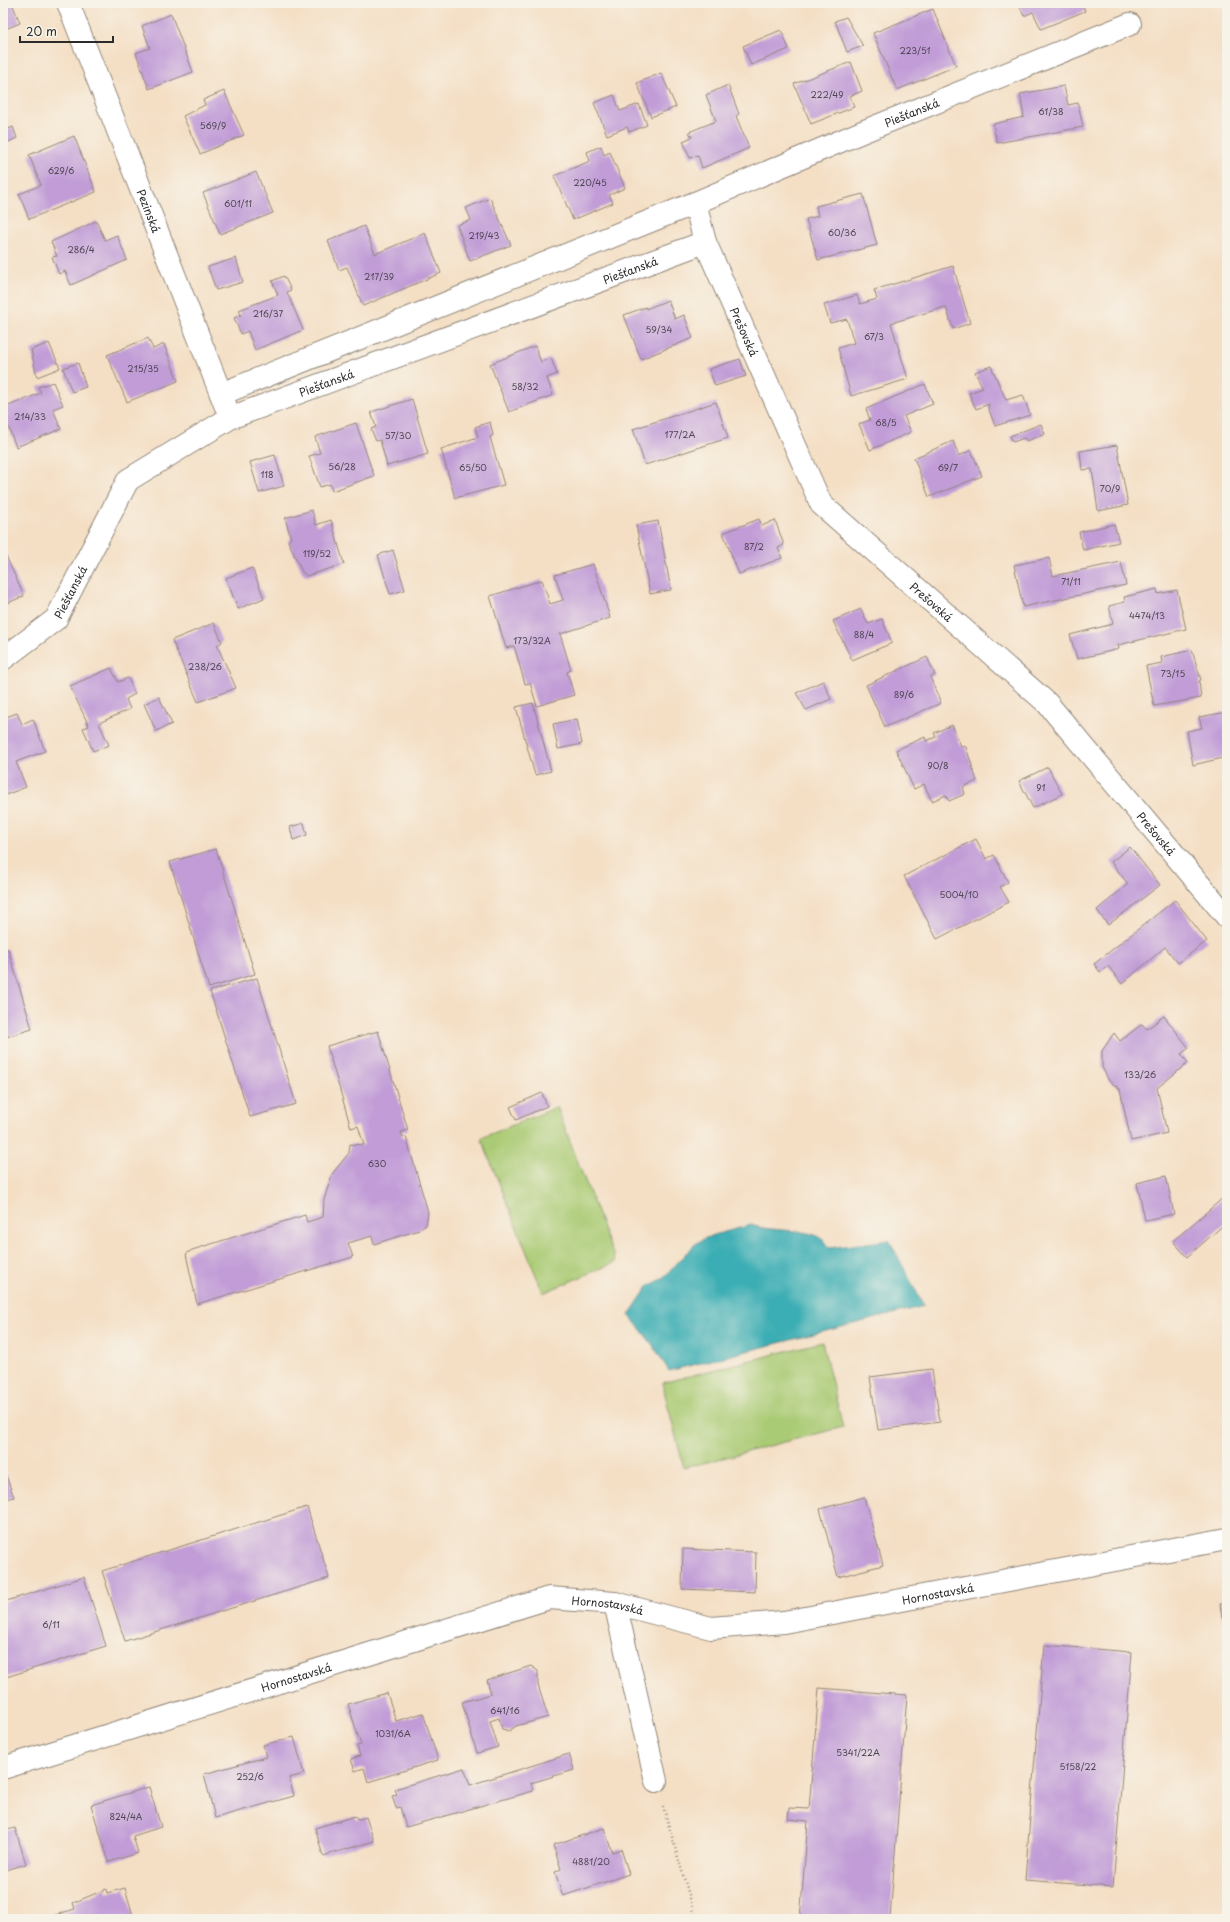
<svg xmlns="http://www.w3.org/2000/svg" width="1230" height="1922" font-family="'Playpen Sans',sans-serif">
<rect width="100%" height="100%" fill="#f7f3e8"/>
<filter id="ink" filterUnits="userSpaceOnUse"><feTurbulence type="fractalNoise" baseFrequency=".025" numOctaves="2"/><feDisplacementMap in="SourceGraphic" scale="8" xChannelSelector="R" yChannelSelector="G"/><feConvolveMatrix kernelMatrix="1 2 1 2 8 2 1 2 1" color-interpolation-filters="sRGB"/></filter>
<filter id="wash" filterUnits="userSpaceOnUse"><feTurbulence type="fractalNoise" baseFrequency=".012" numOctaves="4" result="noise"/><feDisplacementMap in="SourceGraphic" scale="16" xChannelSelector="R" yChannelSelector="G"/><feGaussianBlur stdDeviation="0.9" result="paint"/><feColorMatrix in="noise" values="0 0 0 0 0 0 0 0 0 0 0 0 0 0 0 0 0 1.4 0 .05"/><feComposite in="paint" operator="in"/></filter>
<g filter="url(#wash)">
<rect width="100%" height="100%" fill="#f4dfc5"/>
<g fill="#aacb74" stroke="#6a7b50">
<polygon points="557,1107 616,1262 543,1293 481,1138"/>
<polygon points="822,1342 843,1427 684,1468 662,1383"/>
</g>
<path fill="#3badb4" stroke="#336c70" d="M751,1225c19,7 55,3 70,13 3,2 5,7 8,10l60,-8 35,66 -255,65 -17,-27 -23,-29 20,-30c20,-5 33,-33 51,-44 11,-7 38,-12 51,-16z"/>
<g id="blocks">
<g fill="#c19cd7">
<polygon points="3,3 12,3 20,23 3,30"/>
<polygon points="1018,3 1082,3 1085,11 1041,29 1033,12 1024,16"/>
<polygon points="933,9 956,66 897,90 873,33"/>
<polygon points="171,14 193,72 149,89 136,53 150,48 142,26"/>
<polygon points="846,17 863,46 847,52 835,21"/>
<polygon points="781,30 789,49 751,65 743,46"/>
<polygon points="851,62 862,91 850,96 854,107 811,124 794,84"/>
<polygon points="661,73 676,107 651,117 637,83"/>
<polygon points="728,85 739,114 736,116 749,148 702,168 698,155 690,158 683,141 692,137 689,132 716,121 706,95"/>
<polygon points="1064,86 1068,105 1078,103 1083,127 997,143 993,124 1024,117 1020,94"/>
<polygon points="224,91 244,135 200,154 183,116 205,105 203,100"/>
<polygon points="614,95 620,111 639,104 647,125 629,132 627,127 607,135 594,103"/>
<polygon points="13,127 17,138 4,144 3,131"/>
<polygon points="74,136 96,192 29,219 19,194 41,185 29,155"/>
<polygon points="601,146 604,155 610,152 625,188 609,195 613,203 573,220 554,176 590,161 587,152"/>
<polygon points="256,172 273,213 220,234 203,193"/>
<polygon points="863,194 877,245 818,260 806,219 818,216 816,206"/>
<polygon points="490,198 511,245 470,261 457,225 471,220 466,208"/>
<polygon points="96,221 105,240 117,235 127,260 71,285 65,271 59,274 52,257 57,256 51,242"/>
<polygon points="364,226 375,254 425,233 441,273 363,306 347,267 339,270 328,241"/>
<polygon points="236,258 243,282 216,290 208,267"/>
<polygon points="953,266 970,323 953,329 946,307 891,323 908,379 851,396 838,348 854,343 847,319 830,323 824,305 857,295 860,304 877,299 874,290"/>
<polygon points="284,276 291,290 287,292 303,330 255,350 248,331 241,334 234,318 241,315 239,310 278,295 272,281"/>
<polygon points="668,300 675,319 684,315 693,338 641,359 624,315 646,307 646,309"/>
<polygon points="148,338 153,349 164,344 178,381 127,402 107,355"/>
<polygon points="49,343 60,368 37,377 31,350"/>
<polygon points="535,346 541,362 551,358 557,374 547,378 553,395 509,412 490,364"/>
<polygon points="740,359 746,376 715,386 709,369"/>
<polygon points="78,363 86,387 72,392 63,368"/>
<polygon points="991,366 1006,400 1023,395 1030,415 995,426 988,407 989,404 976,409 969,393 983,388 975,372"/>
<polygon points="53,382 63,405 53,409 61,429 16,447 5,418 3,418 3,408 41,393 38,387"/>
<polygon points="925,384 933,404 904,416 911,432 870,450 859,424 870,420 866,409"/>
<polygon points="412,399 428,454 387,466 380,440 376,441 371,429 376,427 371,412"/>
<polygon points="716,402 728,438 645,465 633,429"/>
<polygon points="490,422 493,435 490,437 504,485 455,498 441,449 478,437 475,427"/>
<polygon points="356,423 374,476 332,491 330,484 320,487 309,456 320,453 315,437"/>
<polygon points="1041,424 1045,434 1027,441 1024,438 1013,442 1010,436"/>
<polygon points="953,441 959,456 971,450 982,476 929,497 914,458"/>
<polygon points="1117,445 1128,505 1098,511 1092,469 1082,470 1080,451"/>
<polygon points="275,455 284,486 259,493 250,462"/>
<polygon points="312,510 316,525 331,520 344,564 307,576 302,572 288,541 291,538 285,518"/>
<polygon points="759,519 762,526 775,520 784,545 778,548 782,558 739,574 723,533"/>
<polygon points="658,521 671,590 650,594 636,525"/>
<polygon points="1114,524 1119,542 1083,550 1079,532"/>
<polygon points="393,550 405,590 390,594 378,555"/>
<polygon points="6,556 24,596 3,605 3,557"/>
<polygon points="1049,558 1053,576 1121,562 1126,585 1023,607 1014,565"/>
<polygon points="593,564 610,618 560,634 571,670 567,672 574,695 537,706 530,683 525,684 514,646 506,648 490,596 542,580 550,604 563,600 555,575"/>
<polygon points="252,568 264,598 238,609 226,578"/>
<polygon points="1157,589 1158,594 1177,590 1186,629 1118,645 1119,649 1077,659 1070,635 1113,624 1109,606 1125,602 1124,597"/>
<polygon points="861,609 868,624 882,619 892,643 852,660 833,621"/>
<polygon points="214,623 222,642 217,645 236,688 198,702 172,640"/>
<polygon points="1192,650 1201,680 1199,681 1201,698 1154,706 1146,666 1162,663 1161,657"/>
<polygon points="927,657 935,675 930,677 941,703 885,727 866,685"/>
<polygon points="111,668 118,682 128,678 135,694 126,699 130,709 99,723 109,745 93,751 83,728 89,726 70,686"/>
<polygon points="823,681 831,699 806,710 796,693"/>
<polygon points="159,697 172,724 156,731 144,704"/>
<polygon points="533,703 551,771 535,775 516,707"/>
<polygon points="1227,712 1227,757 1193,765 1187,731 1202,728 1199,717"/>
<polygon points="17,713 22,724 33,719 45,751 16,762 26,787 3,796 3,718"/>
<polygon points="577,719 582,744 558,749 553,724"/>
<polygon points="952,725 961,746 966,747 977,781 963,787 965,794 949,801 946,795 932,801 924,784 914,789 896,750 925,737 926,741 936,737 934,733"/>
<polygon points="1048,767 1062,794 1033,808 1019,781"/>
<polygon points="304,823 307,835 293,840 290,827"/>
<polygon points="976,839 986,859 994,855 1008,882 1000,887 1009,902 937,939 904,876"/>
<polygon points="1130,847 1160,885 1108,925 1097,910 1128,884 1111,862"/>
<polygon points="216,849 255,974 209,988 170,862"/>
<polygon points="1175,900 1207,941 1178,963 1165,947 1122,984 1108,966 1100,972 1094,964"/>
<polygon points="8,949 32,1029 3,1038 3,950"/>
<polygon points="257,978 296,1104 250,1117 210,991"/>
<polygon points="1164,1016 1189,1048 1181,1054 1188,1063 1157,1088 1167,1133 1131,1141 1120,1089 1109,1081 1102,1067 1102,1051 1114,1033 1120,1041 1142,1024 1147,1029"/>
<polygon points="378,1031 408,1130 401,1132 403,1138 406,1137 428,1212 426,1225 419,1230 374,1244 372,1236 348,1243 353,1257 197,1304 186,1254 192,1250 305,1215 307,1222 323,1217 324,1200 332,1174 349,1153 350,1144 364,1145 358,1126 351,1128 327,1046"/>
<polygon points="542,1093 547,1106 516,1120 510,1107"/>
<polygon points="1166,1176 1174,1214 1145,1220 1137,1183"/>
<polygon points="1224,1197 1227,1200 1227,1222 1187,1257 1173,1241"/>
<polygon points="932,1369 940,1422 878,1430 870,1377"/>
<polygon points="3,1468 14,1497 3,1500"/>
<polygon points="864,1497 883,1565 838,1577 820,1509"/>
<polygon points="307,1507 329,1578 125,1641 102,1571"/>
<polygon points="683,1549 756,1552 755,1592 682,1589"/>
<polygon points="84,1577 106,1646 3,1678 3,1602"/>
<polygon points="1227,1603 1227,1616 1222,1617 1220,1604"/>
<polygon points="1044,1645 1132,1652 1113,1887 1025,1880"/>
<polygon points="531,1666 538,1671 538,1685 548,1717 516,1726 509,1731 502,1729 499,1718 490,1721 498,1747 477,1753 462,1702 491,1694 487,1680"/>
<polygon points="819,1688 907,1695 890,1919 800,1919 808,1821 788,1819 789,1808 809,1809"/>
<polygon points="387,1693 396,1721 423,1713 438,1760 368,1782 364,1768 355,1771 351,1759 360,1756 357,1746 361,1745 348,1704"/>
<polygon points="294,1737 304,1774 289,1778 294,1796 215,1818 204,1774 266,1757 263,1745"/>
<polygon points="569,1754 574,1770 531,1783 533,1791 406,1827 400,1807 396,1808 392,1796 397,1795 395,1789 464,1768 470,1785"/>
<polygon points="149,1787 161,1827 133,1836 138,1853 109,1862 91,1805"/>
<polygon points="355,1816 357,1820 366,1817 374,1841 323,1856 315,1828"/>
<polygon points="15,1828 26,1864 3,1871 3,1831"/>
<polygon points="604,1828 612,1852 621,1849 629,1874 563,1896 555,1872 561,1869 553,1845"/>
<polygon points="125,1888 134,1919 48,1919 48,1917 75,1909 73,1903 106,1889 107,1893"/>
</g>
</g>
</g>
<g filter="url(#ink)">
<use href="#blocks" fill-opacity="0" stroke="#908578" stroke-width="1"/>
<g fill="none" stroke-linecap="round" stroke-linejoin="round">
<g stroke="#908578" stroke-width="24">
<g id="minor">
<path id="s1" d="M68,3l158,404"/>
<path id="s2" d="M705,242l116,262 226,199 180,214"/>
<polyline points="221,394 695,203"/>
<path id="s3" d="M3,659l53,-40 72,-139 102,-62 475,-176 -10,-39 167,-71 268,-108"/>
<polyline points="615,1603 656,1781"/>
<path id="s4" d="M3,1768l546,-170 66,5 96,25 73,-6 443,-83"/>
</g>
</g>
<polyline stroke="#908578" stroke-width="2.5" stroke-dasharray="1 3" stroke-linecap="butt" points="663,1806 696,1919"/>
<use href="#minor" stroke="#fff" stroke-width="22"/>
</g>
</g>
<g text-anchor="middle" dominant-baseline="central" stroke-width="3" stroke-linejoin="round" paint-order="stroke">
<g font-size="9" fill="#504756">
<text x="915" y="50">223/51</text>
<text x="827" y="94">222/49</text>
<text x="1051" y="111">61/38</text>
<text x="213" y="125">569/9</text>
<text x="61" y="170">629/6</text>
<text x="590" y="182">220/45</text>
<text x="238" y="203">601/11</text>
<text x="842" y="232">60/36</text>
<text x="484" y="235">219/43</text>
<text x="81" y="249">286/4</text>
<text x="379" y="276">217/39</text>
<text x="268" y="313">216/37</text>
<text x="659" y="329">59/34</text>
<text x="874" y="336">67/3</text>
<text x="143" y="368">215/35</text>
<text x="525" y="386">58/32</text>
<text x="30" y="416">214/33</text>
<text x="886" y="422">68/5</text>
<text x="680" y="434">177/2A</text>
<text x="398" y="435">57/30</text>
<text x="342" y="466">56/28</text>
<text x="473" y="467">65/50</text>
<text x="948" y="467">69/7</text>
<text x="267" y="474">118</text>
<text x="1110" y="488">70/9</text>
<text x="754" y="546">87/2</text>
<text x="317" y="553">119/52</text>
<text x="1071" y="581">71/11</text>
<text x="1147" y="615">4474/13</text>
<text x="864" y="634">88/4</text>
<text x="532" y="640">173/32A</text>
<text x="205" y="666">238/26</text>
<text x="1173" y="673">73/15</text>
<text x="904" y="694">89/6</text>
<text x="938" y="765">90/8</text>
<text x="1041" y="787">91</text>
<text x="959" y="894">5004/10</text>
<text x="1140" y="1074">133/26</text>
<text x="377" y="1163">630</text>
<text x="51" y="1624">6/11</text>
<text x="505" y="1710">641/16</text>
<text x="393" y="1733">1031/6A</text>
<text x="858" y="1752">5341/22A</text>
<text x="1078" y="1766">5158/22</text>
<text x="250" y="1776">252/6</text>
<text x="126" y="1816">824/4A</text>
<text x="591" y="1861">4881/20</text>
</g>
<g font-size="11" fill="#2b2b2b" stroke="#f7f3e8">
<text stroke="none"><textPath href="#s3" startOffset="1124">Piešťanská</textPath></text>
<text stroke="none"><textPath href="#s1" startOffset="223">Pezinská</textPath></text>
<text stroke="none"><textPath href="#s3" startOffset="769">Piešťanská</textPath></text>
<text stroke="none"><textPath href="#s2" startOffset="98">Prešovská</textPath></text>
<text stroke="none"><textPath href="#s3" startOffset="445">Piešťanská</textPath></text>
<text stroke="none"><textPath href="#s3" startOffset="97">Piešťanská</textPath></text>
<text stroke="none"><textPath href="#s2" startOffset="434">Prešovská</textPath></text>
<text stroke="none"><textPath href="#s2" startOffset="758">Prešovská</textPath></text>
<text stroke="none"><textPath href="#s4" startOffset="967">Hornostavská</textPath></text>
<text stroke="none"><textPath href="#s4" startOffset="631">Hornostavská</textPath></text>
<text stroke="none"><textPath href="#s4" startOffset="307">Hornostavská</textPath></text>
</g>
</g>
<rect width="1230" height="1922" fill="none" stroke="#f7f3e8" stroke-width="16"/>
<path d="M20 36v6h93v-6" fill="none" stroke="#2b2b2b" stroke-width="2"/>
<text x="26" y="36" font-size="12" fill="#2b2b2b" stroke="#f7f3e8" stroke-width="3" paint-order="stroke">20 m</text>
</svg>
